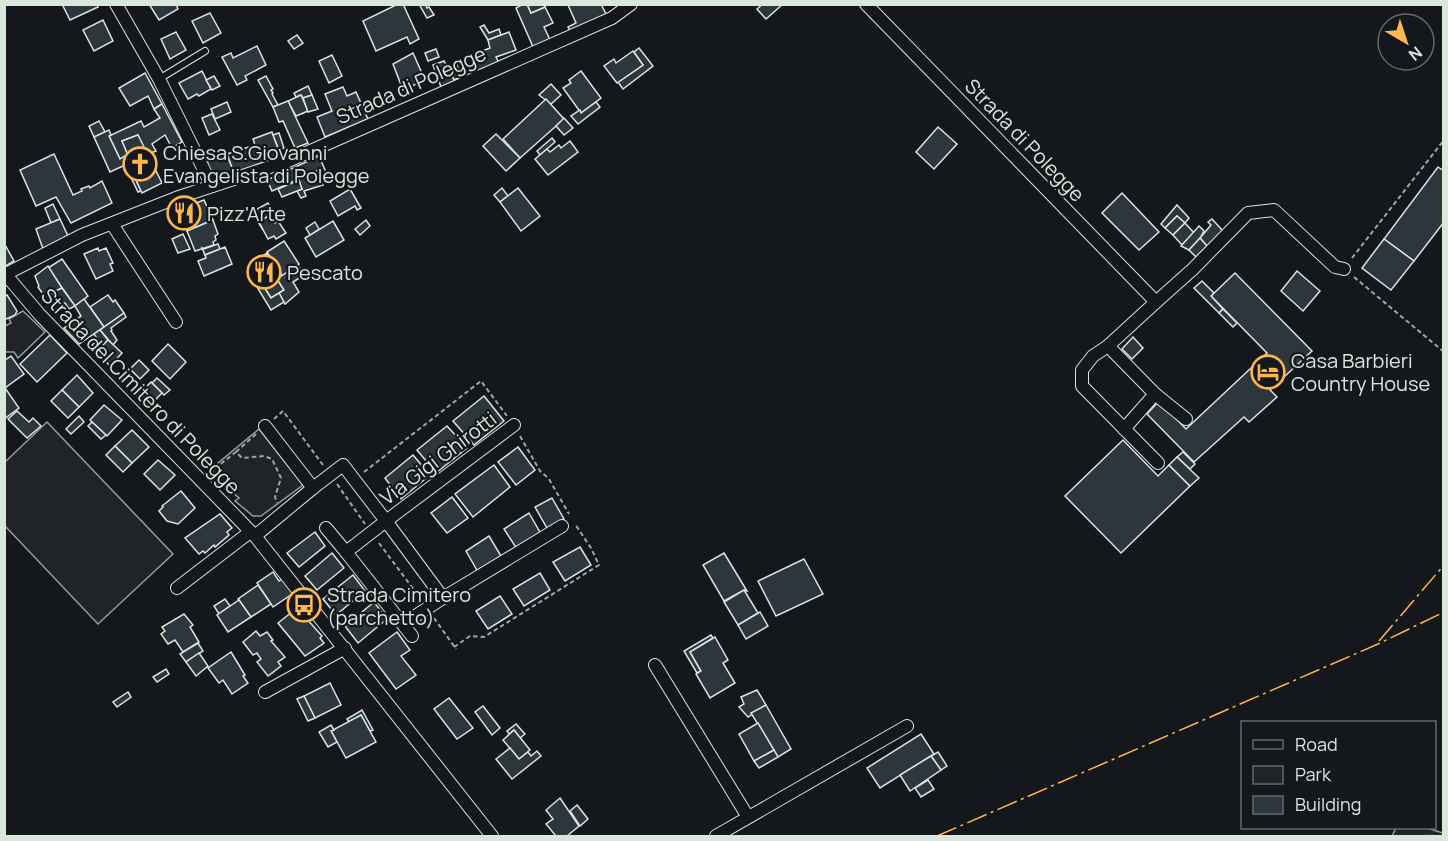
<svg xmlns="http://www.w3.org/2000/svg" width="1448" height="841" font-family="Manrope,sans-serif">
<rect width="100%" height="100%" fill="#14181c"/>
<g fill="#202428" stroke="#939e99" stroke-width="1.5">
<polygon points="23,311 45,332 18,358 14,352 5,352 5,326 11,323 9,319"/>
<polygon points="47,422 173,554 98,624 5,526 5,462"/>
<polygon points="259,429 303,485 261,516 253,516 235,501 239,498 217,479 211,469"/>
<polygon points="1396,828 1427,828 1443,833 1443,836 1392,836"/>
</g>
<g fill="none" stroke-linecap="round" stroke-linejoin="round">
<polyline stroke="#363b3e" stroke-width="4" points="1426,836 1433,836"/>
</g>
<g fill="#2c363c" stroke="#d8e6dc" stroke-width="1.5">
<polygon points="62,4 97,4 98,7 70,20"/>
<polygon points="149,4 176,4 178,9 159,20"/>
<polygon points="398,4 403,4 419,39 410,44 407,37 376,51 363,21"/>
<polygon points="419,4 425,4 427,8 429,7 434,15 427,18"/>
<polygon points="523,4 527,4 531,13 545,7 553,23 544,27 551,42 534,49 516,8"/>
<polygon points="527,4 544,4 545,7 531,13"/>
<polygon points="601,4 608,18 572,35 568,27 576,23 568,5"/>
<polygon points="763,4 783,4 766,19 757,9"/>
<polygon points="210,13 221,33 203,43 192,21"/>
<polygon points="103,20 113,41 94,51 83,30"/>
<polygon points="484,25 489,33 499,29 501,35 488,40 480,27"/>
<polygon points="176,32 186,50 170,59 161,39"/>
<polygon points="509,32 516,50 496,57 499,63 478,71 472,55 490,48 488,40"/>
<polygon points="297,35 303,43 294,49 288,41"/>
<polygon points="257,46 266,65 245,76 247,80 237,85 222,57 231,53 233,58"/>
<polygon points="639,48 653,66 623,89 618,82 643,65 634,52"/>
<polygon points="436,49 439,57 428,61 425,53"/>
<polygon points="633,51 643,65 617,83 604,66 614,59 616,63"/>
<polygon points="413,53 425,80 403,90 393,64"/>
<polygon points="332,55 342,76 329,83 319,61"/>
<polygon points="444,61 455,82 441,87 433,65"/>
<polygon points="457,65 461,77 454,80 450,70 448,71 447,69"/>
<polygon points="202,71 211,89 199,96 197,94 188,99 179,83"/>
<polygon points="581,71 601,98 581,113 563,88 571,83 569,80"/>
<polygon points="145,73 162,104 154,109 148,96 130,106 119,88"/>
<polygon points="214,76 220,86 212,90 206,80"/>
<polygon points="266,76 273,89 271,90 273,93 272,94 278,105 273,107 258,80"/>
<polygon points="551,84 561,95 551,104 539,95"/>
<polygon points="308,86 312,95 303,98 301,95 296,97 294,93"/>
<polygon points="343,87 347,96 356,92 368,119 325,137 317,117 332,111 325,94"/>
<polygon points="301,95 308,111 296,116 288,101"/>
<polygon points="312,95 318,109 308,112 303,98"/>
<polygon points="546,99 564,119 520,158 503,139"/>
<polygon points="288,101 308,143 295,148 283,121 279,122 273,107"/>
<polygon points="227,102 231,112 215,119 211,109"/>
<polygon points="596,102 600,107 578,124 571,116 580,110 581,113"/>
<polygon points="162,104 182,142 172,148 165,135 152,144 156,151 148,154 143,148 138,135 122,141 128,155 120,159 109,136 141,121 144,127 160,118 154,109"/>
<polygon points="212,114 220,130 209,135 202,118"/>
<polygon points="564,118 573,128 564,135 556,126"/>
<polygon points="99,121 105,132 94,137 89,126"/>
<polygon points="938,127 957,144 934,169 916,152"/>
<polygon points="109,130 111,135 109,136 120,159 125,156 141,191 138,192 125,165 110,172 94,137"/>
<polygon points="272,132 281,156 234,173 227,154 255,145 253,139"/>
<polygon points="279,133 284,148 279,150 273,135"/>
<polygon points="496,134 520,158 506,171 483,146"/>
<polygon points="138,135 162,183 142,193 125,156 128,155 122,141"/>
<polygon points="552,138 555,142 540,155 537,151"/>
<polygon points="570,141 578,152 548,175 535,159 547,149 550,152 559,145 561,148"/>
<polygon points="54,154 73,195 82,191 81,189 89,186 90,188 102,181 112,203 71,223 56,197 36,206 20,170"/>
<polygon points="227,155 234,173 214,181 207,162"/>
<polygon points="319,156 329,179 322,182 317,171 272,191 267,180"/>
<polygon points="1438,167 1444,171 1444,222 1414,261 1384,239"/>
<polygon points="317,171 323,185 304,191 306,196 301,198 297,191 302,189 298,179"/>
<polygon points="299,180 302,189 282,197 278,189"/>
<polygon points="502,188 508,196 500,202 494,195"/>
<polygon points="518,188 540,216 521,231 500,202"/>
<polygon points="350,189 361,208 357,210 355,206 338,216 330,201"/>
<polygon points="1122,193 1159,232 1139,250 1102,213"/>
<polygon points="204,200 213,220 187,231 178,210"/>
<polygon points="268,203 278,221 275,223 270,215 259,222 263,230 252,212"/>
<polygon points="53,204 60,219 51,223 45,208"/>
<polygon points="1177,205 1189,218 1185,223 1177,216 1165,228 1161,224"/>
<polygon points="270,215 275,223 278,221 286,233 276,239 274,236 268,239 259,222"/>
<polygon points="1177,216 1185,223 1173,235 1165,228"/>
<polygon points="60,219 68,236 43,249 36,229"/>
<polygon points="1212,219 1223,231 1207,246 1200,238 1211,225 1208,222"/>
<polygon points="213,220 218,234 215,236 216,240 213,242 214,245 195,251 187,231"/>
<polygon points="366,220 370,226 360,235 355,229"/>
<polygon points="333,221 344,240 316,257 305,238"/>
<polygon points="315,222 319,229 310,235 306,228"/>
<polygon points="1185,223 1194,233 1182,245 1173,235"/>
<polygon points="1199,226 1204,231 1200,238 1189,250 1181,246"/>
<polygon points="183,234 190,249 178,253 172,239"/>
<polygon points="1200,238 1207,246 1196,257 1189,250"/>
<polygon points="1384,239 1414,261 1391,290 1362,268"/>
<polygon points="284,241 299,264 282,276 267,252"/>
<polygon points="4,243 14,261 4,267"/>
<polygon points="218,244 220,249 205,255 202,248 204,249"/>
<polygon points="225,247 232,264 204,276 198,261 206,258 205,255"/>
<polygon points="98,248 99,251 106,248 113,263 110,264 113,271 96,279 84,254"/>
<polygon points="267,253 282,276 277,279 284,290 271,298 250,264"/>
<polygon points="62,259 88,296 75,306 48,268"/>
<polygon points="298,265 304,275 293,282 299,292 285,304 279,293 284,290 277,279"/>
<polygon points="48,266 62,288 45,297 38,287 39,286 35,276"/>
<polygon points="1297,271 1320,291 1303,311 1281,291"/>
<polygon points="1235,273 1312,351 1270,390 1277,397 1249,422 1244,417 1194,462 1147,414 1159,401 1186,429 1267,353 1211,296"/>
<polygon points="1202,281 1214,293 1211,296 1223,309 1219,313 1194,288"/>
<polygon points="262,284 271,298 279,293 284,302 271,310 257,287"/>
<polygon points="62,288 75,306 69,309 65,303 61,305 51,293"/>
<polygon points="7,295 17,311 15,315 4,320 4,296"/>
<polygon points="108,295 113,302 115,300 124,313 104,327 90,307"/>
<polygon points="84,299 104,327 79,344 64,328 81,316 75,306"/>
<polygon points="1223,309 1237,323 1233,327 1219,313"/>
<polygon points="124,313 126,317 111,328 112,330 111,331 117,340 113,345 100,330"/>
<polygon points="100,330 108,340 99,349 98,347 95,349 92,345 98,340 94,334"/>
<polygon points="50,335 67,353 37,382 20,364"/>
<polygon points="1133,337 1143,348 1132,359 1122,349"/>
<polygon points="108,340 122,353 110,366 96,352"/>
<polygon points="168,344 186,362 170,379 152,361"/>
<polygon points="11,356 24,374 5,388 19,408 4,419 4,361"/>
<polygon points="139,360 149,370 140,379 130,369"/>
<polygon points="77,375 93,393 79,407 62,390"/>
<polygon points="157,378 170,390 164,395 152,383"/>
<polygon points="151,382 162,393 148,407 137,396"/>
<polygon points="62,390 79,407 68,418 51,401"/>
<polygon points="484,396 504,421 474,445 453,421"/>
<polygon points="104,405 122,420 107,436 90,420"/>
<polygon points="17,411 29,422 33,418 41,426 27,438 8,419"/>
<polygon points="79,416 84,422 71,434 66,429"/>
<polygon points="92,422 106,435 101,439 88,426"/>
<polygon points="447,426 467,448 436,473 417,450"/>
<polygon points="132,430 149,447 132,463 115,446"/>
<polygon points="1123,440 1158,476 1169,465 1190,486 1121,553 1065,496"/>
<polygon points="115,446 132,463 123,472 106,455"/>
<polygon points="518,447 535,470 516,485 498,462"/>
<polygon points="1183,452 1195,464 1190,469 1177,457"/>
<polygon points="413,455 430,475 401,499 385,478"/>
<polygon points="1177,457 1199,478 1190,486 1169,465"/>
<polygon points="158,460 175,475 160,490 144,474"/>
<polygon points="494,465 510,487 473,517 455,494"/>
<polygon points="181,491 195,508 178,524 167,521 159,511 163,507 162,506"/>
<polygon points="452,497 468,518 447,533 431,513"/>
<polygon points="552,498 564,519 547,528 535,507"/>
<polygon points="529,513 541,534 517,549 504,529"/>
<polygon points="220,514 232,528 227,532 229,535 215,547 214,545 205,553 203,551 199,554 185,538"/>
<polygon points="315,532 325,546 299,567 287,553"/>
<polygon points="489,536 501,556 478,572 466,551"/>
<polygon points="580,547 591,565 565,581 553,562"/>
<polygon points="332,553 344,568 317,590 305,576"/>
<polygon points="724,553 747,591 744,590 724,601 703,565"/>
<polygon points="804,559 823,594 776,616 758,581"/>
<polygon points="273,572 279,581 285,577 295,592 273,607 257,583"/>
<polygon points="540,573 550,590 524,606 513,589"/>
<polygon points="353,575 365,591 336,615 323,599"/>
<polygon points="258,585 271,604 251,617 238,599"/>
<polygon points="744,590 758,613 738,625 724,602"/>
<polygon points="500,596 512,614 488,629 476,611"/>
<polygon points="225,599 230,606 219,614 214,606"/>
<polygon points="239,600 251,617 228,632 217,615"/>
<polygon points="374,602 387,619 358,643 345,626"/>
<polygon points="297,608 322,636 320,638 324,643 305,656 278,623"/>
<polygon points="760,612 768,626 746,639 738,625"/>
<polygon points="184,614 193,625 190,627 199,642 183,652 175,640 168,644 161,634 165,631 162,627"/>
<polygon points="256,631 260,636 267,632 273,640 271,641 285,657 278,662 281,666 268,676 257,662 261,659 257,653 253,655 243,642"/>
<polygon points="397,632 410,650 401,656 416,675 396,689 369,653"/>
<polygon points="711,635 713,638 690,652 701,671 697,673 684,651"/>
<polygon points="715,637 728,660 723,663 735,683 710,698 696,674 701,671 690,652"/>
<polygon points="198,643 203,651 186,662 180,654"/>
<polygon points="231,652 245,675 243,676 248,683 232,694 223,680 219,683 208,668"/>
<polygon points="199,653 208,666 196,676 186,662"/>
<polygon points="166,669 169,674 157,682 153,677"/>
<polygon points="330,683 341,705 315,718 304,696"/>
<polygon points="757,690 766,705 748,717 739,707 744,704 741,697"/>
<polygon points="128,692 131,697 117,707 113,702"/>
<polygon points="304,696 315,718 308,721 297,699"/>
<polygon points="449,698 473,728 457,739 434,709"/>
<polygon points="766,705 791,749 778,757 751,713"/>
<polygon points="483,706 500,728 492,735 475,712"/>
<polygon points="362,710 373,730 370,731 361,715 349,722 347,719"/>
<polygon points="361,715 376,742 346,758 331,731"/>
<polygon points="758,723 774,750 754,761 739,734"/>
<polygon points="516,724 525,734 520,738 514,730 509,734 507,731"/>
<polygon points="331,725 334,730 331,731 337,742 328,747 319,732"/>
<polygon points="514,730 530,750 519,759 503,740"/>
<polygon points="921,734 934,754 880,788 867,768"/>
<polygon points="510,748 519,759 528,752 531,756 537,751 541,756 512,779 496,759"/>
<polygon points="774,750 778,757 759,768 754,761"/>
<polygon points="938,752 947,766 941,770 931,756"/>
<polygon points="931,756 941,770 910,791 900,775"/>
<polygon points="928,780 934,789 921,797 915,788"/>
<polygon points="560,798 579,826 567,836 556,836 546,824 553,819 546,810"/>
<polygon points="577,805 588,819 580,826 570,811"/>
</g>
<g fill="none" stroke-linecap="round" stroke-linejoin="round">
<g stroke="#d8e6dc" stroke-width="8">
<polyline id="lane" points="159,79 205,51"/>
</g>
<g stroke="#d8e6dc" stroke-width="14">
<g id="street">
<polyline points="116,4 159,79 212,186"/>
<polyline points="866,4 1156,302 1193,269 1248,213 1274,210 1335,267 1344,269"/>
<polyline points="112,224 176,322"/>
<polyline points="4,275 82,235 176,198 288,161 612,18 631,4"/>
<polyline points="6,275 40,315 255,536 492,836"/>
<polyline points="1156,302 1108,346 1093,356 1082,370 1082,386 1158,463"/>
<polyline points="1108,346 1155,394 1186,419"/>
<polyline points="514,425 386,521 443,598 562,526"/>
<polyline points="1124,429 1155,394"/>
<polyline points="313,488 343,465 386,521 346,552 326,528"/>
<polyline points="255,536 313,488 265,426"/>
<polyline points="346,552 412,636"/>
<polyline points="177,588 250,532"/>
<polyline points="403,624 443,598"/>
<polyline points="655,665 748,817"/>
<polyline points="265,692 345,648"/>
<polyline points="716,836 907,726"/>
</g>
</g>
<g stroke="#9da8a2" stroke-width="2" stroke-dasharray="4.5 3" stroke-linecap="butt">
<polyline points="1352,258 1444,140"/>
<polyline points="1354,277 1444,352"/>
<polyline points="274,419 283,411 323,465"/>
<polyline points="520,436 540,471 549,479 569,514"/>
<polyline points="236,452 256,434"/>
<polyline points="364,472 481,381 507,416"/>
<polyline points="209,473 236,452 242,458 264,456 272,459 281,478 275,497 277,503"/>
<polyline points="337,484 365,524"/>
<polyline points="379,543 420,598"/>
<polyline points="434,618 456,649"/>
<polyline points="454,647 470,636 484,637 599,565 591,548 575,524"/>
</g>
<use href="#lane" stroke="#14181c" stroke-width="6"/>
<use href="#street" stroke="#14181c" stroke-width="12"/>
<g stroke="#ffb74d" stroke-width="1.5" stroke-dasharray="21 4.5 3 4.5" stroke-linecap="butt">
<polyline points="1379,641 1444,565"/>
<polyline points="937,836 1378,644 1444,612"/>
</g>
</g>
<defs>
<g id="church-ring" transform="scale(1.725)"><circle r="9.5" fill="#14181c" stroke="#ffb74d" stroke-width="1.5"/><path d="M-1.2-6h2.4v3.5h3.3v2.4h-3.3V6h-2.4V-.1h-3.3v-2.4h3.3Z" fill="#ffb74d"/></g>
<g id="restaurant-ring" transform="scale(1.725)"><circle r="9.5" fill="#14181c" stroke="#ffb74d" stroke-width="1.5"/><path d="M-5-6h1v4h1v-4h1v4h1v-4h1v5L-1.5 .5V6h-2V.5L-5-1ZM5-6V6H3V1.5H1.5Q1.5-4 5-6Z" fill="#ffb74d"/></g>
<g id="hotel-ring" transform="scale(1.725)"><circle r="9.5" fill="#14181c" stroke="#ffb74d" stroke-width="1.5"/><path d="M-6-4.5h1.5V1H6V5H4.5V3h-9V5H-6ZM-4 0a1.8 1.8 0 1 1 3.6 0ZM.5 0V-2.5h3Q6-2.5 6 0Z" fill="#ffb74d"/></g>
<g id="bus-ring" transform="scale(1.725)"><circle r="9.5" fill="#14181c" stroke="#ffb74d" stroke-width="1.5"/><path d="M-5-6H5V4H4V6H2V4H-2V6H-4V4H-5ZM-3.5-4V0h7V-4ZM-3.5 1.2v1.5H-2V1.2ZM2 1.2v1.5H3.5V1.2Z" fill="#ffb74d"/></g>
</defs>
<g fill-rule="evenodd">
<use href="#church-ring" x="140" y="164"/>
<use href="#restaurant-ring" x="184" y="213"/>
<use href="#restaurant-ring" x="264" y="272"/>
<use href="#hotel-ring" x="1268" y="372"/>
<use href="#bus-ring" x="304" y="605"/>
</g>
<g text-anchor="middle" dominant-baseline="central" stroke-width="4.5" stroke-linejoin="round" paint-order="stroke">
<g font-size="20" fill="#d8e6dc" stroke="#14181c">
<text transform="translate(411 85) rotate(-24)">Strada di Polegge</text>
<text transform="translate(1025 140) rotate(46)">Strada di Polegge</text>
<text transform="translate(141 391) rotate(46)">Strada del Cimitero di Polegge</text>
<text transform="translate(438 458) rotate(-37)">Via Gigi Ghirotti</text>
</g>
<g font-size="20" fill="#d8e6dc" stroke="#14181c" text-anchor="start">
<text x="163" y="152">Chiesa S.Giovanni<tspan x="163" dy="23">Evangelista di Polegge</tspan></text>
<text x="207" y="213">Pizz'Arte</text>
<text x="287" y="272">Pescato</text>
<text x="1291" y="360">Casa Barbieri<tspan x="1291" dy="23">Country House</tspan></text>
<text x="327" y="594">Strada Cimitero<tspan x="327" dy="23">(parchetto)</tspan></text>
</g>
</g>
<rect width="1448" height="841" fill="none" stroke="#d8e6dc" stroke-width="12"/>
<rect x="1241" y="721" width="195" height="108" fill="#14181c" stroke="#626a69" stroke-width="1.5"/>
<rect x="1253" y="740" width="30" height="9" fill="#14181c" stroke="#626a69" stroke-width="1.5"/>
<text x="1295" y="751" font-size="18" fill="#d8e6dc">Road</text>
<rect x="1253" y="766" width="30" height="18" fill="#202428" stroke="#626a69" stroke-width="1.5"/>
<text x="1295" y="781" font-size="18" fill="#d8e6dc">Park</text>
<rect x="1253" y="796" width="30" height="18" fill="#2c363c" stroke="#626a69" stroke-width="1.5"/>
<text x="1295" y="811" font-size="18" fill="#d8e6dc">Building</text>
<g transform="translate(1406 42) rotate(141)"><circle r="28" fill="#14181c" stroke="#626a69" stroke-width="1.5"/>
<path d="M0-4.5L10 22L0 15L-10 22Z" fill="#ffb74d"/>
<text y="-9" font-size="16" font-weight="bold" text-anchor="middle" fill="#d8e6dc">N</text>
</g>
</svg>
